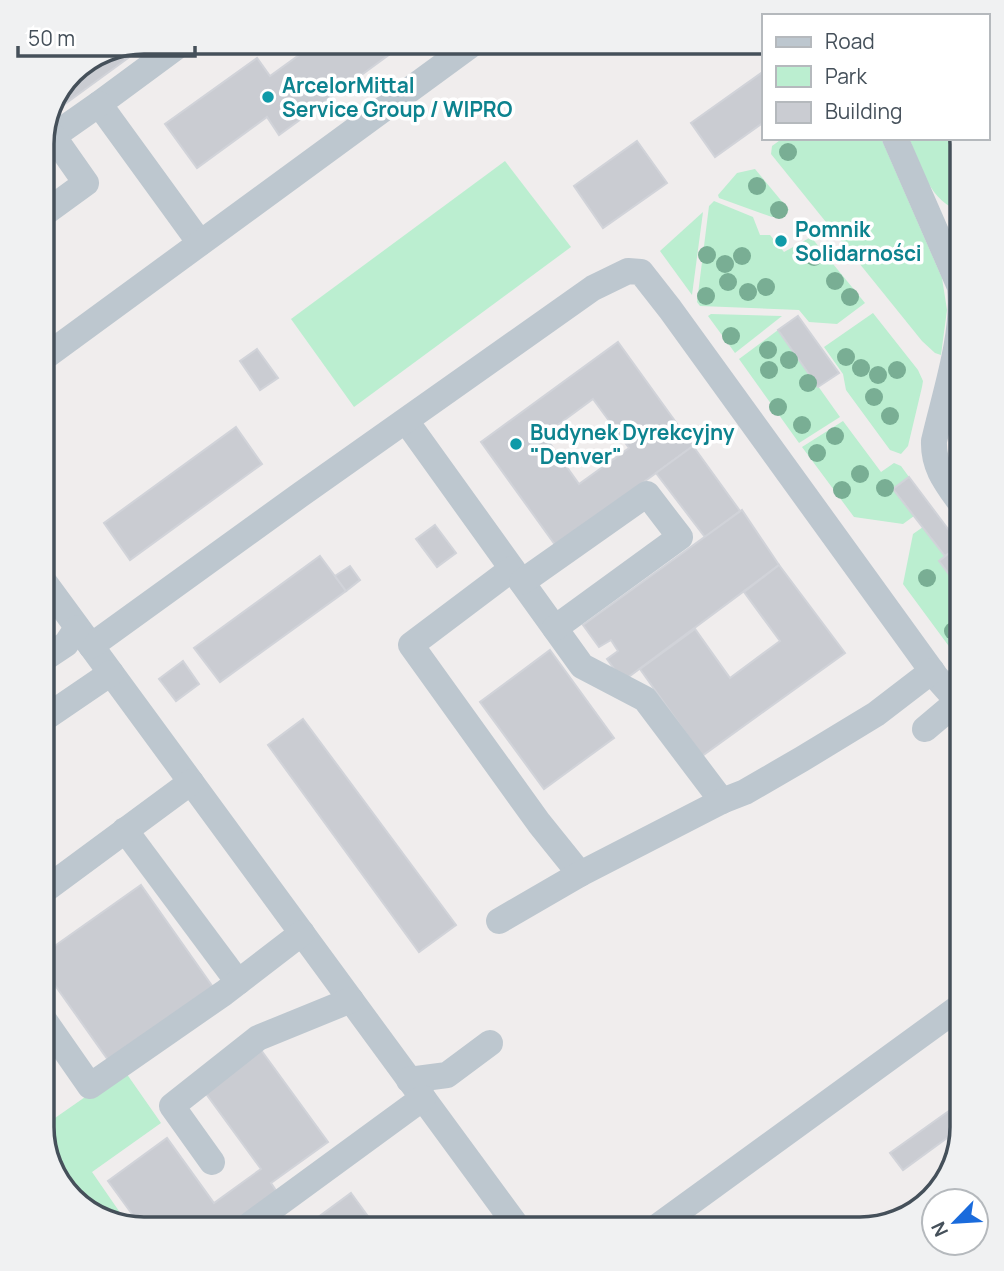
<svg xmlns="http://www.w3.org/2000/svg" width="1004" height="1271" font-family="Manrope,sans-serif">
<rect width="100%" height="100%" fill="#f0eded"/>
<g fill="#bbeed0">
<polygon points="783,138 881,138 942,278 947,310 941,355 935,353 922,341 771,154 772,146"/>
<path d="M909,138h48l4,4 1,69c-32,-7 -41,-45 -53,-73z"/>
<polygon points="505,161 571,247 354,407 291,319"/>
<polygon points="755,169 789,210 772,217 719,198 718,195 737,173"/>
<polygon points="714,201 753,217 760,235 770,235 784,252 811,237 865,303 837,324 809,322 799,310 700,306 697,302 709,206"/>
<polygon points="703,212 692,295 660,251"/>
<polygon points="873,313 918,370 923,381 922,387 908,446 901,454 890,450 846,390 843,374 824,347"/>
<polygon points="711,314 782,316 735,353 708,316"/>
<polygon points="778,330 840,417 799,443 739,359"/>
<polygon points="843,421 881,472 894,463 901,466 909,477 894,489 914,516 903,524 854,517 802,447"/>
<polygon points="923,527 945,556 939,561 951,576 955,573 962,583 962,664 903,584 913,534"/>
<polygon points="124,1070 161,1123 92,1172 130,1227 93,1215 59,1183 42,1127"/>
</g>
<g fill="#caccd2" stroke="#d1d3d9" stroke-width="2" fill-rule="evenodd">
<polygon points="144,42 150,42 54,112 76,68"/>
<polygon points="317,42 398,42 401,46 279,135 267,117 197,168 165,124 257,58 270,76"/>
<polygon points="764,71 764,122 715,157 691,123"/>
<polygon points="637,141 667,183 603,228 574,186"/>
<polygon points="798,316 839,373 818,387 778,330"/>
<path d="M618,342l75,104 -137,100 -75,-104zM593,399l36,49 -50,36 -35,-49z"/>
<polygon points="257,349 278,378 260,390 240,361"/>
<polygon points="236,427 262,464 130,560 104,523"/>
<polygon points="693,446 740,511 705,537 656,473"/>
<polygon points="909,477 960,545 945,556 893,489"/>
<polygon points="742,510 779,565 623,681 607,659 618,651 611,640 599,647 583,625"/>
<polygon points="435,525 456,553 437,567 416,539"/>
<polygon points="960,545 962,547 962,568 951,577 939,561"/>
<polygon points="320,556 346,591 220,682 194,648"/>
<polygon points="779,565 845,653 702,756 640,669 695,629 730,678 780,641 744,592"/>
<polygon points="350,566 360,580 346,591 335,576"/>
<polygon points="550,650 614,738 544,789 480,702"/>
<polygon points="183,661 199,684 176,701 159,679"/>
<polygon points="303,719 456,925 419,952 268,745"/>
<polygon points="141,885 215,990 111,1064 42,967 42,955"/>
<polygon points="261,1050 328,1142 271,1183 279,1195 232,1229 224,1217 208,1229 143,1229 108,1181 167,1138 214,1203 261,1169 204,1091"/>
<polygon points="960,1103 962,1127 903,1170 890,1153"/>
<polygon points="351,1193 375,1226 371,1229 302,1229"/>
</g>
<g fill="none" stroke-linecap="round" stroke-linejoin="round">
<g stroke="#bdc7cf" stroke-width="26">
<polyline points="183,42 99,104 200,243"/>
<path d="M895,138l65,149c5,48 -15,106 -26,154 -1,27 13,43 28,64"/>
<polyline points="42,144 99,104"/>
<polyline points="42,215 86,183 53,136"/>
<polyline points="42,359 475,42"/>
<polyline points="406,421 582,666 645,699 722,801"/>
<polyline points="512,569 411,645 539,823 580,874"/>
<polyline points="42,579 519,1229"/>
<polyline points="522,582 647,494 680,537 555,628"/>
<polyline points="91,646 300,495 593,288 628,271 641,272 670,309 937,678 962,706"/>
<polyline points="42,660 66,644 77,628"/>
<polyline points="42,720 111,673"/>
<polyline points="925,729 957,702"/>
<polyline points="125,830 238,982"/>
<polyline points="42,892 191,782"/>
<polyline points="499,921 580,874 722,801 745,792 802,759 876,714 932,671"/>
<polyline points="42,1017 90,1086 224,993 302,933"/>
<polyline points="409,1080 447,1075 490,1043"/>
<polyline points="212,1162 172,1106 258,1038 351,1000"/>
<polyline points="244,1229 423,1098"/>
<polyline points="654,1229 962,1005"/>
</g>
</g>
<g fill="#79ae94">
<circle cx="788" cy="152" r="9"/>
<circle cx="757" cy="186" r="9"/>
<circle cx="779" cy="210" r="9"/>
<circle cx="707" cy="255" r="9"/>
<circle cx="742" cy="256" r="9"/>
<circle cx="814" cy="257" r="9"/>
<circle cx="725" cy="264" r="9"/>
<circle cx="835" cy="281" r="9"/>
<circle cx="728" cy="282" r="9"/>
<circle cx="766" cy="287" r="9"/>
<circle cx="748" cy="292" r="9"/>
<circle cx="706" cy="296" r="9"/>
<circle cx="850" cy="297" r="9"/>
<circle cx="731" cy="336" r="9"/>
<circle cx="768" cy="350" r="9"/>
<circle cx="846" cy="357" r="9"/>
<circle cx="789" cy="360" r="9"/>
<circle cx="861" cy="368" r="9"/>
<circle cx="769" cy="370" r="9"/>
<circle cx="897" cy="370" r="9"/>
<circle cx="878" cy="375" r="9"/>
<circle cx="808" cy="383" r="9"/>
<circle cx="874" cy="397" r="9"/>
<circle cx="778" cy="407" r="9"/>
<circle cx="890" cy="416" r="9"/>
<circle cx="802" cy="425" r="9"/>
<circle cx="835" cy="436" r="9"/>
<circle cx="817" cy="453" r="9"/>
<circle cx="860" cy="474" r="9"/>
<circle cx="885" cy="488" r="9"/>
<circle cx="842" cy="490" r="9"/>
<circle cx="927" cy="578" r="9"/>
<circle cx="953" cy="631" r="9"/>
</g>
<g fill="#0f9aa8" stroke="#fff" stroke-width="2.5">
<circle cx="268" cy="97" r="7"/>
<circle cx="781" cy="241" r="7"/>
<circle cx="516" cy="444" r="7"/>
</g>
<g text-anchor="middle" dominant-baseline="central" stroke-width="7" stroke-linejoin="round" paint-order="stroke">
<g font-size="21" font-weight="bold" fill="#0d838f" stroke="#fff" text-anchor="start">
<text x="282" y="85">ArcelorMittal<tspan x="282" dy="24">Service Group / WIPRO</tspan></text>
<text x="795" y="229">Pomnik<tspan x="795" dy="24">Solidarności</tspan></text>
<text x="530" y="432">Budynek Dyrekcyjny<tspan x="530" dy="24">"Denver"</tspan></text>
</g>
</g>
<path d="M0 0H1004V1271H0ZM144 54H860A90 90 0 0 1 950 144V1127A90 90 0 0 1 860 1217H144A90 90 0 0 1 54 1127V144A90 90 0 0 1 144 54Z" fill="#f0f1f2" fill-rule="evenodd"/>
<path fill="none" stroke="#45505a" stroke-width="3.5" d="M144 54H860A90 90 0 0 1 950 144V1127A90 90 0 0 1 860 1217H144A90 90 0 0 1 54 1127V144A90 90 0 0 1 144 54Z"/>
<rect x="762" y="14" width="228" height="126" fill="#ffffff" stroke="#b5b9bd" stroke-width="2"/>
<rect x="776" y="37" width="35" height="10" fill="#bdc7cf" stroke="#b5b9bd" stroke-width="2"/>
<text x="825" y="49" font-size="21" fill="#45505a">Road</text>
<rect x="776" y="66" width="35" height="21" fill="#bbeed0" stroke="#b5b9bd" stroke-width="2"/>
<text x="825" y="84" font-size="21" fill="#45505a">Park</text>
<rect x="776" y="102" width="35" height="21" fill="#caccd2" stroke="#b5b9bd" stroke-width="2"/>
<text x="825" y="119" font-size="21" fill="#45505a">Building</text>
<g transform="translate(955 1222) rotate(245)"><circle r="33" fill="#ffffff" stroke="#b5b9bd" stroke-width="2"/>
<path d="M0-5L12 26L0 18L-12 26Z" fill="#1a6bdc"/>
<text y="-10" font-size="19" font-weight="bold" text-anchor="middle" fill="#45505a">N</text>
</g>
<path d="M18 46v10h177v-10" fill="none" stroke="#45505a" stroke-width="3.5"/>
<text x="28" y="46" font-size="21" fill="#45505a" stroke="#ffffff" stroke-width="5" paint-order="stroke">50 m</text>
</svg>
